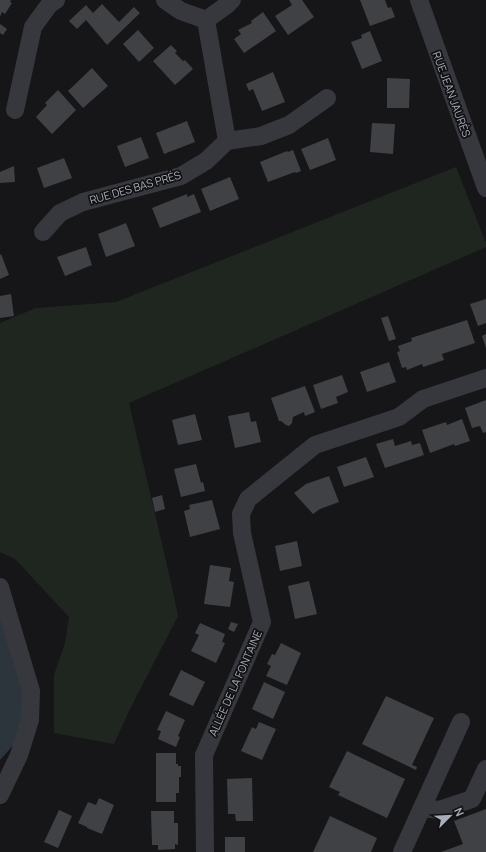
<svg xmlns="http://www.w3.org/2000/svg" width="486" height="852" font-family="Manrope,sans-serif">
<rect width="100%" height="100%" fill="#161618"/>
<polygon fill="#1e261f" points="456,167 486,243 486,247 129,403 170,578 178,616 129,711 114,744 54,733 54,675 65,643 69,617 15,559 0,552 0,323 36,308 116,302"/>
<polygon fill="#2c353c" points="0,605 25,688 22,720 16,742 0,760"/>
<g fill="#404145">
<polygon points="0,0 11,0 10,2 12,3 5,14 2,12 0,17"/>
<polygon points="289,0 302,0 314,17 288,35 275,16 292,5"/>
<polygon points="360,0 385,0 388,8 391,7 395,17 370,26"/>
<polygon points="102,4 119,22 134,7 140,13 107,45 86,20 77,29 69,21 86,5 93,13"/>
<polygon points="263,12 276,31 244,53 234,39 241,34 238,30 252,23 251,21"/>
<polygon points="0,24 7,29 3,35 0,33"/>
<polygon points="138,30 154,48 139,62 123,44"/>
<polygon points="370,31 382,61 362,69 351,42 362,38 361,35"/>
<polygon points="171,45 177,51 175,53 183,61 185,60 193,69 175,85 153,61"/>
<polygon points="92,68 108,86 83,108 68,91"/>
<polygon points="273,72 285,102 262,111 253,89 249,91 246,84"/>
<polygon points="387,78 410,79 409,108 387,108"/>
<polygon points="58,90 76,110 52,134 36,117 47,105 45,103"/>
<polygon points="187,121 195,142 164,154 156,133"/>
<polygon points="372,123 395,124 393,154 370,152"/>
<polygon points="141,137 149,158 125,167 117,146"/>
<polygon points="328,138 336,160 310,170 301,149"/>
<polygon points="293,150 301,171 296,173 295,172 268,182 260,162 287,151 288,152"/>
<polygon points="64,158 72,178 44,188 37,168"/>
<polygon points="14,166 15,182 0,183 0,172"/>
<polygon points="230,177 239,199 210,211 201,189"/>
<polygon points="187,194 187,197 194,194 201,212 160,228 152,208"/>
<polygon points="126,223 135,246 106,257 98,234"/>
<polygon points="86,247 92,265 65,276 57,257"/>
<polygon points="1,254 9,275 0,279 0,255"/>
<polygon points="11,294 14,316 0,318 0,296"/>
<polygon points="486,299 486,323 478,326 470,304"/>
<polygon points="388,316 396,339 389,341 381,318"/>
<polygon points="467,320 475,343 442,354 444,360 423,367 422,364 407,370 406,367 402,368 397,352 400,351 398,346 412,341 411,338"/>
<polygon points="486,334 486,348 482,336"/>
<polygon points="389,362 396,382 367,392 360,372"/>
<polygon points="342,375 348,392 336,397 338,403 321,409 313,385"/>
<polygon points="305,386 315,412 305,416 304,412 293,417 292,423 289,426 286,425 281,421 279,421 271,398"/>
<polygon points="486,400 486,432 483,433 480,426 472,428 465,408"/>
<polygon points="249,412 251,422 256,421 261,442 235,448 228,416"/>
<polygon points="195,414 202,440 178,445 172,420"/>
<polygon points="462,419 470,441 455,446 454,444 430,453 422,430 446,422 447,425"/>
<polygon points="393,439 395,446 411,441 412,445 420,443 424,455 385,468 376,444"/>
<polygon points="366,457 374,477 344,487 337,467"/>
<polygon points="196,464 201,483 203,482 205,491 181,497 174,469"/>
<polygon points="329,476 339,502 320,509 313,514 294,493 306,484"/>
<polygon points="162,495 165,509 155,512 152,498"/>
<polygon points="212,500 220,529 190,537 184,511 190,509 189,505"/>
<polygon points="297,541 302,566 280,571 275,546"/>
<polygon points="210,565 231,568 229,581 234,582 230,607 204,604"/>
<polygon points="309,581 317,614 295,619 288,586"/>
<polygon points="231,622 238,624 234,632 228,629"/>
<polygon points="200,623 225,634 222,642 225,643 216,663 191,651 199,635 195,633"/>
<polygon points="281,643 301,653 287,685 266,676 271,666 267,664 272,654 275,655"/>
<polygon points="181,670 205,682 193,706 169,695"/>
<polygon points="264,682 285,692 273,719 252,709"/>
<polygon points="386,696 434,718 412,765 417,767 416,770 362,744"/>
<polygon points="166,711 185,720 178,736 180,737 176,747 158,739 161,731 157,730"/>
<polygon points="259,722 276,729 262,760 241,751 252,727 256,729"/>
<polygon points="347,751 405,779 387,818 338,795 340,792 329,787"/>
<polygon points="156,753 176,753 176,764 178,764 178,766 181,766 181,777 179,777 179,793 176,793 176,802 156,802"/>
<polygon points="252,778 253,821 236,821 235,814 228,814 227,779"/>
<polygon points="99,798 114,805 102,834 87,828 87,827 78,823 88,802 96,805"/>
<polygon points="486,809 486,852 441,852 463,844 454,821"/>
<polygon points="59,810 72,816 58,848 44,842"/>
<polygon points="151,811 174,811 174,823 178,823 178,845 175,844 175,849 158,850 158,845 152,845"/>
<polygon points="330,816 377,838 371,852 313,852"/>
<rect x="225" y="837" width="20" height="15"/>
</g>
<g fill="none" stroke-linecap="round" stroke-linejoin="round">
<g stroke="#37383d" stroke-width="18">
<polyline points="165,0 181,11 206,20"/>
<polyline points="419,0 486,188"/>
<polyline points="206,20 227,141"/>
<polyline points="206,20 227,5 232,0"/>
<polyline points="15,110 33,27 49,5 56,0"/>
<polyline points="43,232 60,213 83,202 181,176 206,161 227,141 261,136 289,125 327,98"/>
<polyline points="0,587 31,691 30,720 19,755 0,795"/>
<polyline points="422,808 439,810 472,799 486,769"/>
<polyline points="205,852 204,755 262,622 242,533 241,514 248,499 315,445 399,417 423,399 486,378"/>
<polyline points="402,852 461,722"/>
</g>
</g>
<g text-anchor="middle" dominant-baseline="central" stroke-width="3.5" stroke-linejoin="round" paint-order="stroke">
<g font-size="11" fill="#a8adb8" stroke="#111113">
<text transform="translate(452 94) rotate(70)">RUE JEAN JAURÈS</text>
<text transform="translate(135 187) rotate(-16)">RUE DES BAS PRÉS</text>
<text transform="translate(235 683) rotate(-66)">ALLÉE DE LA FONTAINE</text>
</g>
</g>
<g transform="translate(450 816) rotate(66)" stroke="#111113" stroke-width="3" paint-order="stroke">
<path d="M0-3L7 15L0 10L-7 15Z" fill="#a8adb8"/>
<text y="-6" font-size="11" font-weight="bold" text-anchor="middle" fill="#a8adb8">N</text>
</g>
</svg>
